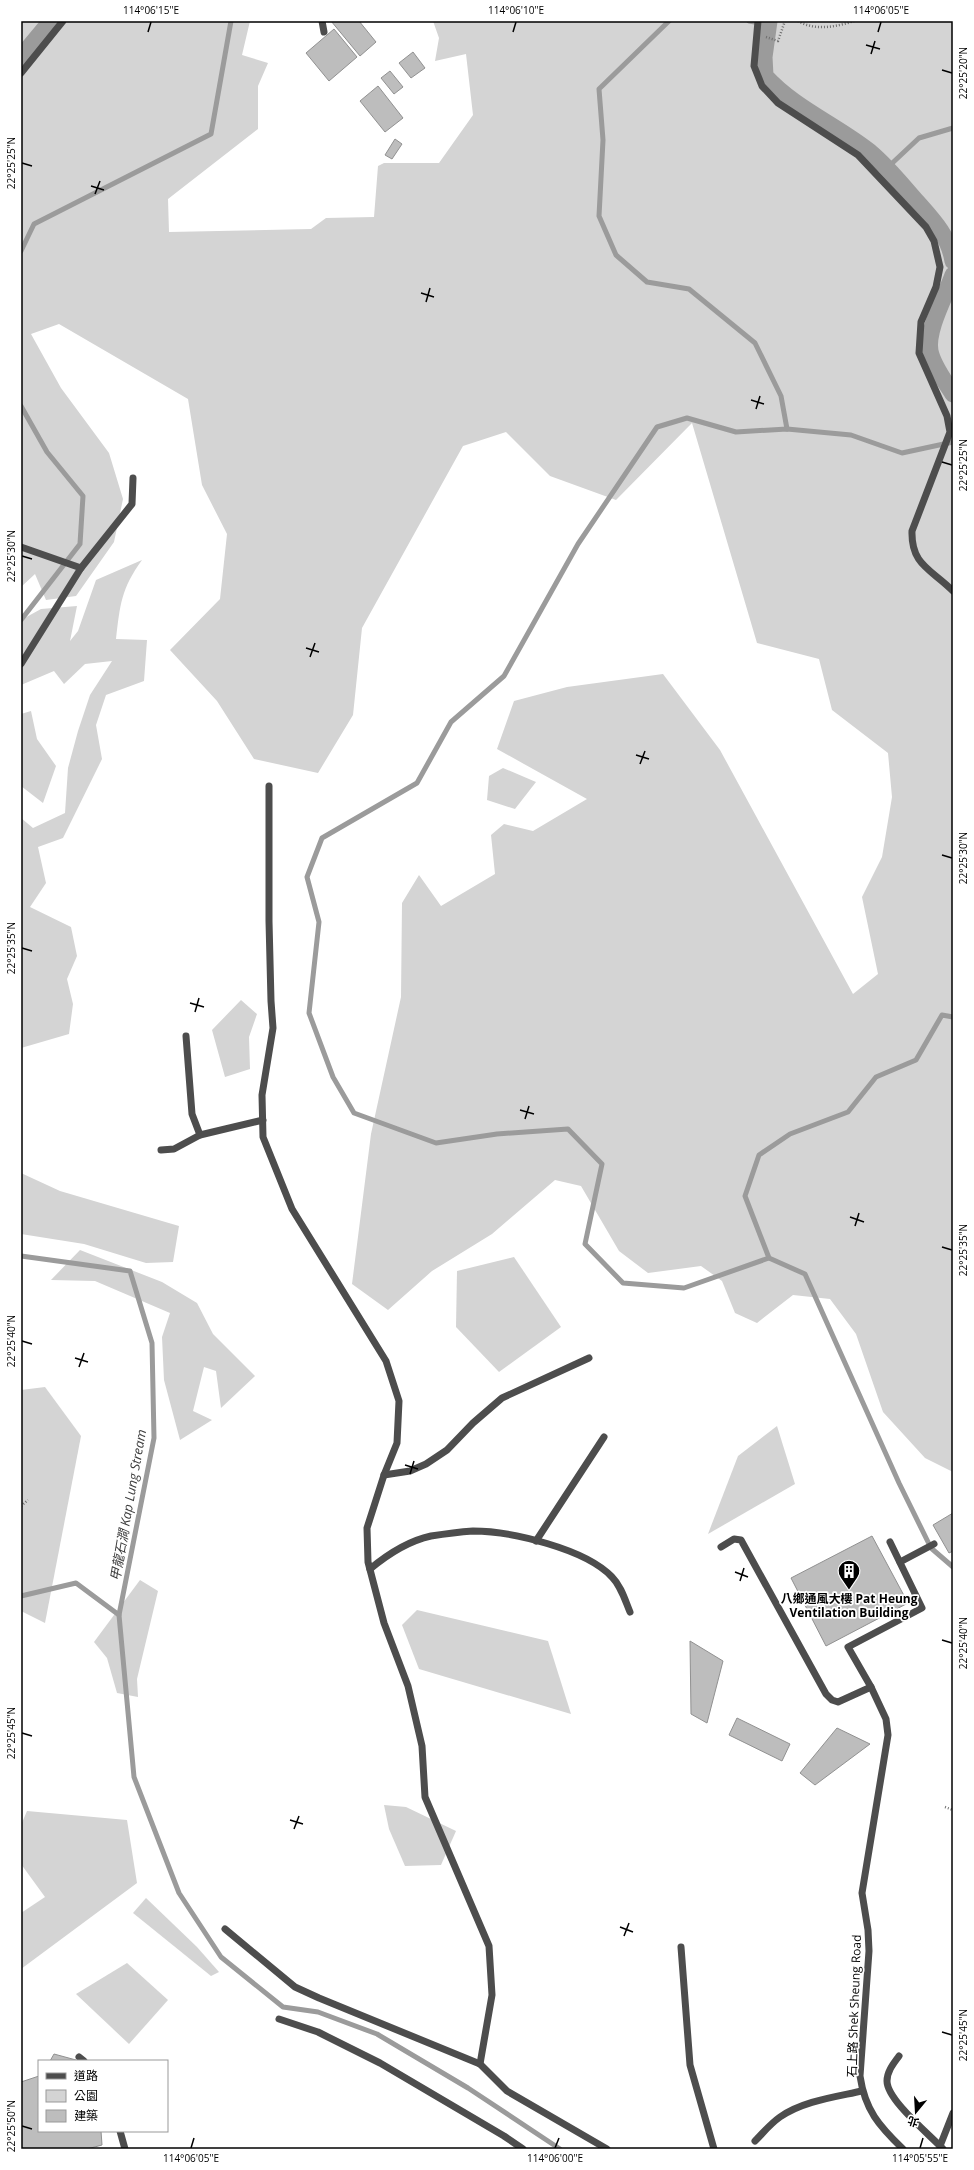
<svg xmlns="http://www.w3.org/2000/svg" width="974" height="2170" font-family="'Open Sans','Noto Sans TC',sans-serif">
<rect width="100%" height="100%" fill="#fff"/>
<g fill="#d4d4d4">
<polygon points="21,21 250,21 242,55 268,63 258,86 258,129 168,199 169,232 311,229 326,218 374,217 378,166 384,163 439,163 473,115 466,54 435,61 439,38 433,21 953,21 953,1472 925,1458 883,1412 856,1334 830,1299 793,1295 757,1323 735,1313 722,1281 701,1266 648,1273 619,1251 581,1186 555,1180 492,1234 432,1271 388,1310 352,1284 371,1134 401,997 402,903 419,875 441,906 495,874 491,835 504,824 533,831 587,799 497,749 514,701 567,687 663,674 720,750 853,994 878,974 862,897 882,857 892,797 888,753 832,710 819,659 757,643 692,423 616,500 550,476 506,432 463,446 362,628 353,715 318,773 254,759 217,701 170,650 220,599 227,534 202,485 188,399 59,324 31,334 61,388 109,453 123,499 114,542 76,596 46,600 35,574 21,587"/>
<path d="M142,560c-21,29 -22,45 -26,79l31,1 -3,41 -38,14 -10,30 6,34 -39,79 -25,9 8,36 -16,24 41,20 6,29 -10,23 6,25 -4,30 -48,14v-230l12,10 32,-15 3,-45 10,-37 12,-36 22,-34 -27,3 -21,20 -10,-13 -33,14v-65l20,-11 36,-3 -7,35 8,-10 18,-51z"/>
<polygon points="31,711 37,739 56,766 43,803 21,786 21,714"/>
<polygon points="503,768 536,782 515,809 487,800 489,776"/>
<polygon points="241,1000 257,1014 249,1037 250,1069 225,1077 212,1030"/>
<polygon points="21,1173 60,1191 179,1226 173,1262 146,1263 84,1244 21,1234"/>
<polygon points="80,1250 162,1282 197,1303 213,1334 255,1376 221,1408 216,1371 204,1367 193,1411 212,1420 180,1440 164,1380 162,1337 170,1313 95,1281 51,1280"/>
<polygon points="514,1257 561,1327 499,1372 456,1327 457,1271"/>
<polygon points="45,1387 81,1436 45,1623 21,1611 21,1390"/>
<polygon points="777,1426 795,1484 708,1534 738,1456"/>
<polygon points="140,1580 158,1591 137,1679 138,1697 117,1693 107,1658 94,1642"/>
<polygon points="417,1610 548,1641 571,1714 419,1669 402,1625"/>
<polygon points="384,1805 406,1807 456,1831 441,1865 405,1866 389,1829"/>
<polygon points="27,1811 127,1820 137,1883 21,1969 21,1913 45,1897 21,1864 21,1825"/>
<polygon points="146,1898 197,1947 219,1972 211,1976 133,1913"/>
<polygon points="127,1963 168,2000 129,2044 76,1994"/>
</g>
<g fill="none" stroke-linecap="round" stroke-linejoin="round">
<g stroke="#9b9b9b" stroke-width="5">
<polyline points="669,21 599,89 603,140 599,216 616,255 647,282 689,289 755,343 781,396 787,429"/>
<polyline points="749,21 766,24 774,21"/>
<polyline points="887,168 919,138 953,128"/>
<polyline points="21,251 34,224 211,134 231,21"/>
<polyline points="21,406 47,452 83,496 80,544 21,620"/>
<polyline points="953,1017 942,1015 916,1060 876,1077 848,1112 790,1134 759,1155 745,1196 769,1258 805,1274 899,1483 931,1548 953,1567"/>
<polyline points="21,1256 130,1271 152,1343 154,1438 119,1615"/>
<polyline points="769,1258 684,1288 623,1283 585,1244 602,1164 568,1129 497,1134 436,1143 354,1113 333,1077 309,1013 319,922 307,877 322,838 417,783 451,722 504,676 578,544 657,427 687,418 736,432 787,429 851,435 902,453 953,442"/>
<polyline points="21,1596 76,1583 119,1615 134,1777 179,1893 221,1957 283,2007 318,2012 377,2034 468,2088 560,2149"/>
</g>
<g stroke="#9b9b9b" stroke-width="17">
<path d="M769,21l-5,36 1,19c29,32 71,49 105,76 18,15 32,33 48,51 16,18 31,34 35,58"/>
<polyline points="21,57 51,21"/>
<path d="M953,275c-7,20 -27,55 -23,76 3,15 15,30 23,43"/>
</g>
</g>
<g fill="#bdbdbd" stroke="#919191">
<polygon points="331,21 359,21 376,42 360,56"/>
<polygon points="334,29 357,57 329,81 306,53"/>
<polygon points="413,52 425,68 411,78 399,63"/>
<polygon points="390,71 403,87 394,94 381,78"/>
<polygon points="378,86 403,118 385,132 360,101"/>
<polygon points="395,139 402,144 392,159 385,155"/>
<polygon points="953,1513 953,1551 949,1553 933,1525"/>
<polygon points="872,1536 908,1603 826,1646 791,1578"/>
<polygon points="690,1641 723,1661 707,1723 691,1714"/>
<polygon points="737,1718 790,1744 782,1761 729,1735"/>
<polygon points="837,1728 870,1744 815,1785 800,1773"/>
<polygon points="54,2054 76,2060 76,2061 50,2061"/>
<polygon points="39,2076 39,2131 101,2131 102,2145 87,2149 21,2149 21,2082"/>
</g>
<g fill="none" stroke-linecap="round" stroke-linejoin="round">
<g stroke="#6f6f6f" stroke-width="2.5" stroke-dasharray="1 2" stroke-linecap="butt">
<path d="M798,21c17,10 38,6 56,0"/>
<polyline points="766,37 778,41 785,21"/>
<polyline points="21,1506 28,1500"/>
<polyline points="945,1807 953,1810"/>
</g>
<g stroke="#4d4d4d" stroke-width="7">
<polyline points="322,21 324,32"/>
<path d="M758,21l-4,45 8,20 16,17 80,52 68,72 8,14 6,26 -4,20 -15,35 -2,31 28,63 3,16 -38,99c-1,34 19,38 41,60"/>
<polyline points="21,73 63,21"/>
<polyline points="21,547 81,568 21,664"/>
<polyline points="81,568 132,504 133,478"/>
<polyline points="269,786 269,921 271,1001 273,1028 262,1095 263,1137 292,1209 386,1361 399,1401 397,1443 384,1475 367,1528 368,1562 384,1623 408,1686 422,1746 425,1797 489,1946 492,1995 480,2064"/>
<polyline points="186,1036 192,1114 200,1135"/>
<polyline points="161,1150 174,1149 200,1135 263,1120"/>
<polyline points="384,1475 410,1471 426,1464 447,1450 473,1423 502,1398 589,1358"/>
<polyline points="536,1541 604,1437"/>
<polyline points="721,1547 734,1539 741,1540 826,1694 832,1700 838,1702 871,1687 848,1647 922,1608 890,1542"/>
<polyline points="900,1562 934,1544"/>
<path d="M370,1569c18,-15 38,-28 61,-33 13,-2 29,-4 42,-5 38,0 113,18 139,46 9,9 13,23 18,35"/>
<path d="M871,1687l15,32 2,16 -26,158 6,37 1,21 -9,125c5,34 19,50 43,73"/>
<polyline points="225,1929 295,1987 319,1998 480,2064 507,2091 607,2149"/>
<polyline points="681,1947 690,2065 714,2149"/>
<polyline points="279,2019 318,2032 380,2063 504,2136 523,2149"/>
<path d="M899,2056c-5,7 -12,15 -12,25 0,19 42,53 56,68"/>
<polyline points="79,2057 84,2061"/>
<polyline points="120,2131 125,2149"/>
<path d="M755,2141c8,-8 15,-17 25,-24 23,-16 55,-20 82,-26"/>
<polyline points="940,2146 953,2113"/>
</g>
</g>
<path fill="none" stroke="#000" stroke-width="1.5" d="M148,32l3,-10M513,32l3,-10M878,32l3,-10M866,45l14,4M871,54l4,-13M942,70l10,3M22,163l10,3M91,186l13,4M95,194l5,-13M421,293l13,4M426,302l4,-14M751,400l13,4M756,409l4,-13M942,462l10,3M22,556l10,3M306,648l13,4M310,657l5,-14M636,755l13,4M640,764l5,-13M942,855l10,3M22,948l10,3M190,1003l14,4M195,1012l4,-14M520,1110l14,4M525,1119l4,-13M850,1217l14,5M855,1226l4,-13M942,1247l10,3M22,1341l10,3M75,1358l13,4M79,1367l5,-14M405,1465l13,4M410,1474l4,-13M735,1572l13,5M740,1581l4,-13M942,1640l10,3M22,1733l10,3M290,1820l13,4M294,1829l5,-13M620,1927l13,5M624,1936l5,-13M942,2032l10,3M22,2126l10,3M191,2148l3,-10M555,2148l4,-10M920,2148l3,-10"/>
<defs>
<g id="building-pin" transform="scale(1.15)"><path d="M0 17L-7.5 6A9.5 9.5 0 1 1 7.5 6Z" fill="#000" stroke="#fff"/><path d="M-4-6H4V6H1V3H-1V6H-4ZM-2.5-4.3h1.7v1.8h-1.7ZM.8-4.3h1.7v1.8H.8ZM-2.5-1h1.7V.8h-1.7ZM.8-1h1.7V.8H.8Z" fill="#fff"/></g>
</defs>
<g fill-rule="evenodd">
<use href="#building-pin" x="849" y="1571"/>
</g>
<g text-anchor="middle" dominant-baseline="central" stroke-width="3.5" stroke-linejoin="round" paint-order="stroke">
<g font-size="12" font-weight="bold" fill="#000" stroke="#fff">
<text x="849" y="1598">八鄉通風大樓 Pat Heung<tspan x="849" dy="14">Ventilation Building</tspan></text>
</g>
<g font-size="12" fill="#000" stroke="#fff">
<text transform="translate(854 2006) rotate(-88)">石上路 Shek Sheung Road</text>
</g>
<g font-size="13" font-style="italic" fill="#3c3c3c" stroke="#fff">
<text transform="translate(128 1505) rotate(-80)">甲龍石澗 Kap Lung Stream</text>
</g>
</g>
<rect width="974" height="2170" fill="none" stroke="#ffffff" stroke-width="44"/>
<rect x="38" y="2060" width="130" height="72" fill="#ffffff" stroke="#999999"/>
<rect x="46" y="2073" width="20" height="6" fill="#4d4d4d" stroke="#999999"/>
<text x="74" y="2080" font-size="12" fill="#000000">道路</text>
<rect x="46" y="2090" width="20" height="12" fill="#d4d4d4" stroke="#999999"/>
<text x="74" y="2100" font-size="12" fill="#000000">公園</text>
<rect x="46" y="2110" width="20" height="12" fill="#bdbdbd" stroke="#999999"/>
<text x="74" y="2120" font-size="12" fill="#000000">建築</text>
<g transform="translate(916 2112) rotate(198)" stroke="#ffffff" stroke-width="3" paint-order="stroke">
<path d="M0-3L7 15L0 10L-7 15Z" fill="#000000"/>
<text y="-6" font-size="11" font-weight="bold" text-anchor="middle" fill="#000000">北</text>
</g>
<rect x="22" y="22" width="930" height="2126" fill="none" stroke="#000" stroke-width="1.5"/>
<g font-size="10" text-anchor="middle" fill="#000">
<text x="151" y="14">114°06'15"E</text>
<text x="516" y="14">114°06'10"E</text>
<text x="881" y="14">114°06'05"E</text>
<text transform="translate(963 73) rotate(-90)" y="4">22°25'20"N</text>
<text transform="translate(11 163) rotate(-90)" y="4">22°25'25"N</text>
<text transform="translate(963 465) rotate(-90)" y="4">22°25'25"N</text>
<text transform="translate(11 556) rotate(-90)" y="4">22°25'30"N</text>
<text transform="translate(963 858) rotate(-90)" y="4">22°25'30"N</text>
<text transform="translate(11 948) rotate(-90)" y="4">22°25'35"N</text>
<text transform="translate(963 1250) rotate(-90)" y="4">22°25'35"N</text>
<text transform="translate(11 1341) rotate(-90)" y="4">22°25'40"N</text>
<text transform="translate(963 1643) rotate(-90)" y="4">22°25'40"N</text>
<text transform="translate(11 1733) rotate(-90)" y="4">22°25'45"N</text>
<text transform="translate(963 2035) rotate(-90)" y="4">22°25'45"N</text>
<text transform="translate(11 2126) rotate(-90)" y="4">22°25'50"N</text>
<text x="191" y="2162">114°06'05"E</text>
<text x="555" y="2162">114°06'00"E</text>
<text x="920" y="2162">114°05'55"E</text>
</g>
</svg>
